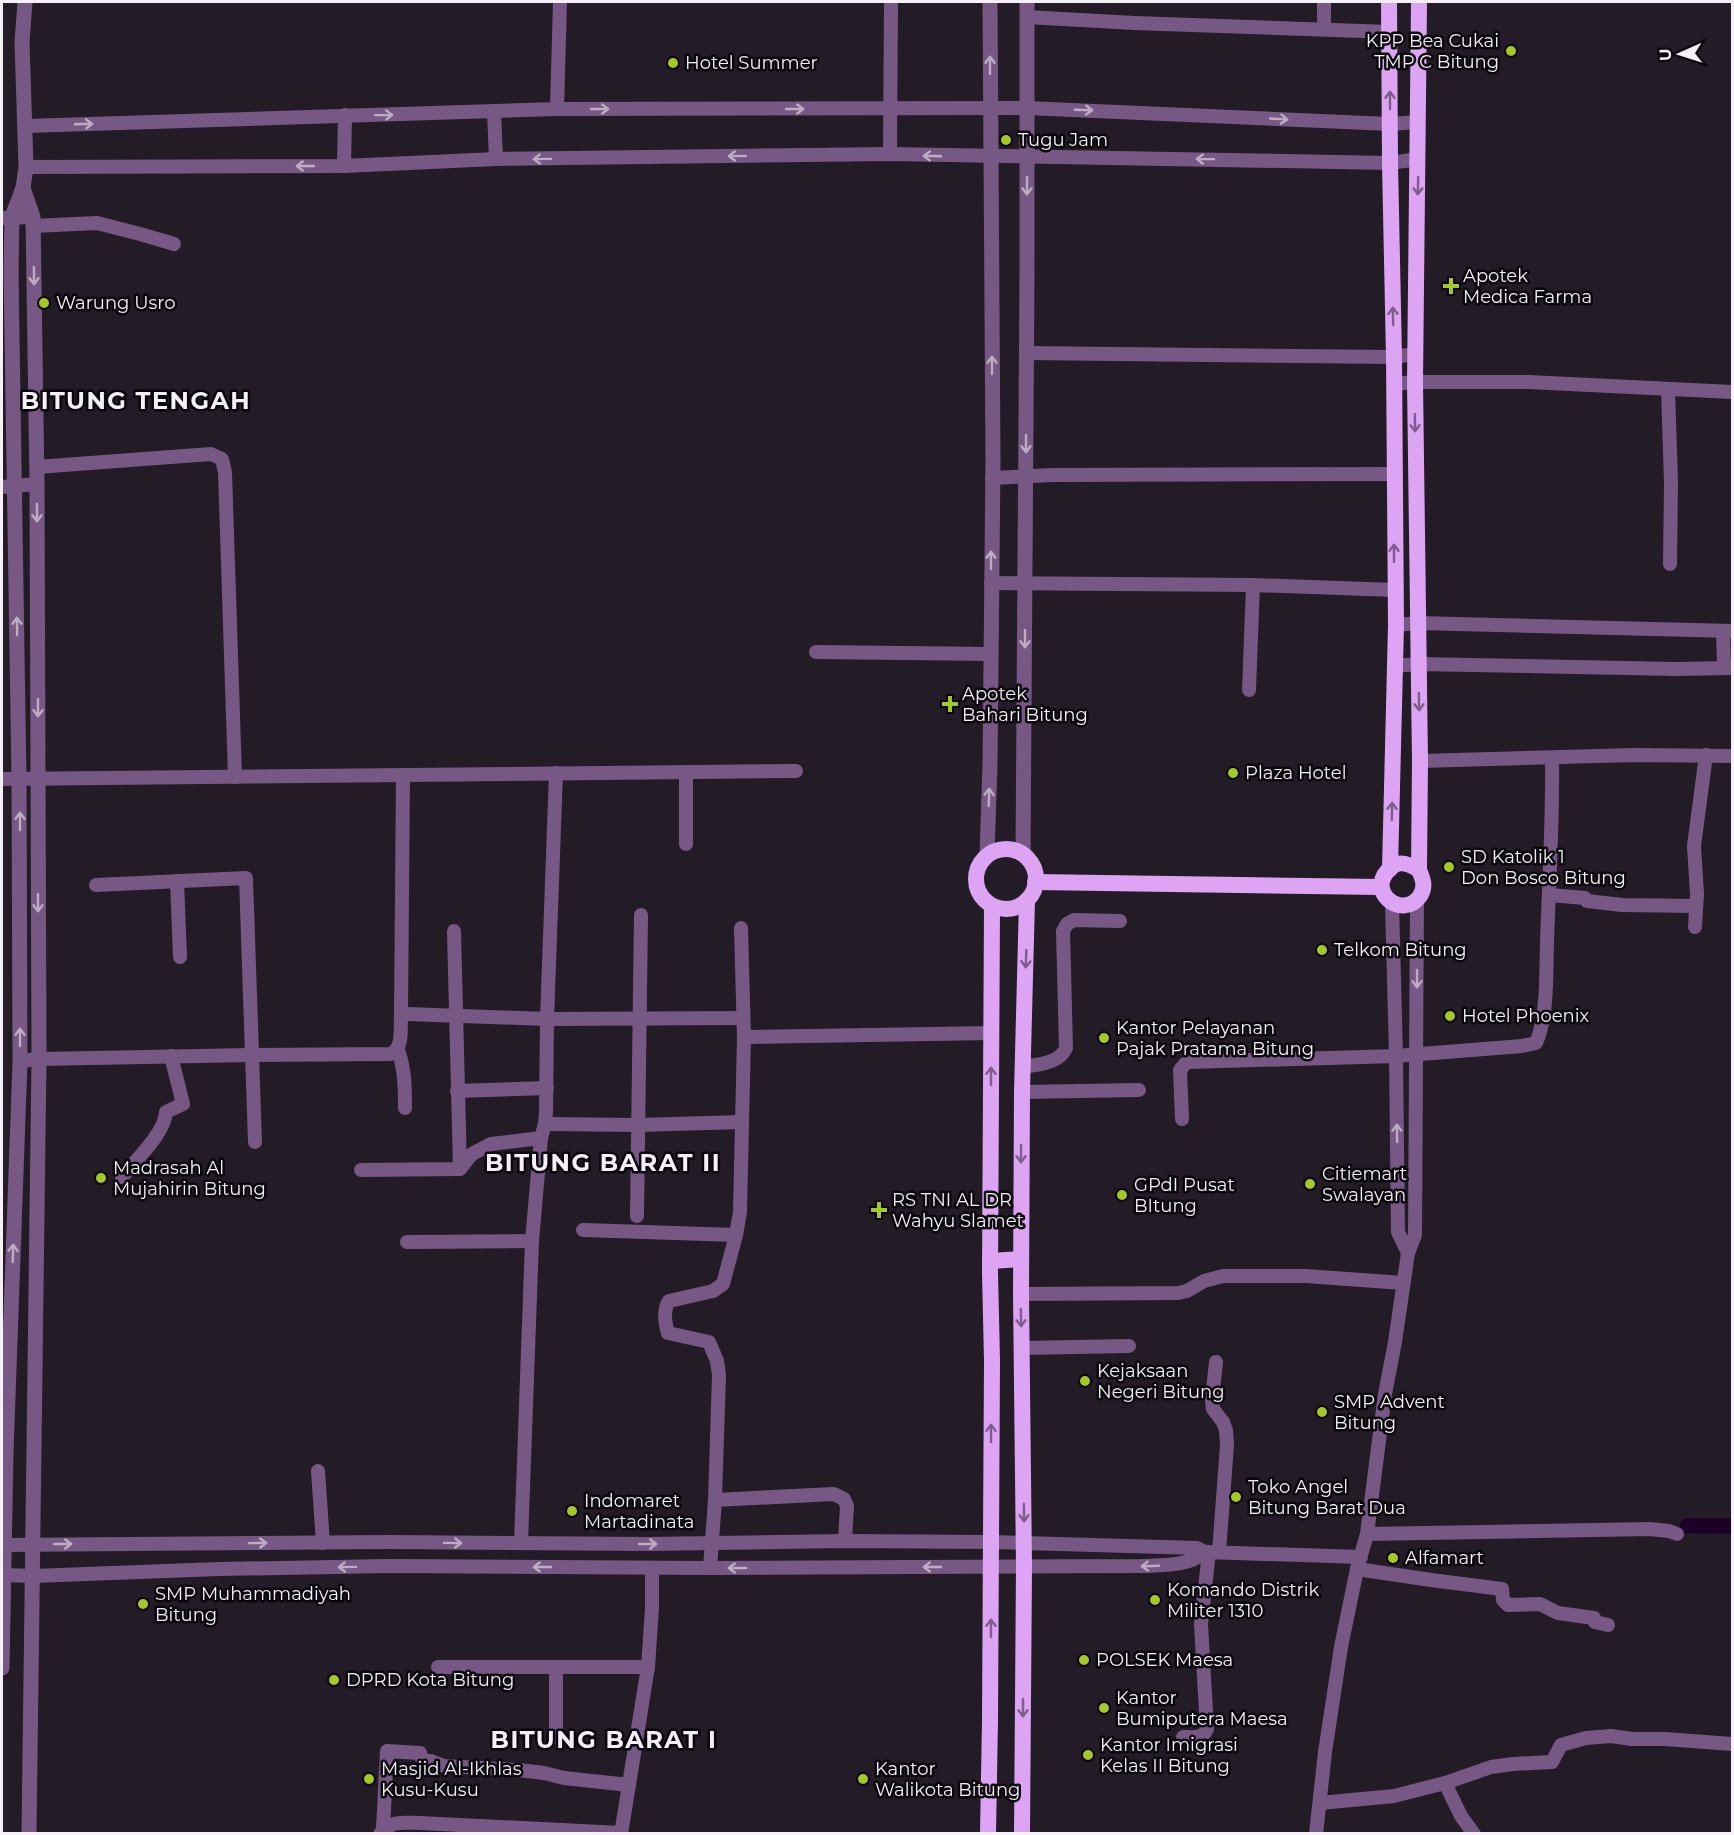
<svg xmlns="http://www.w3.org/2000/svg" width="1734" height="1835" font-family="Montserrat,sans-serif">
<rect width="100%" height="100%" fill="#231b26"/>
<g fill="none" stroke-linecap="round" stroke-linejoin="round">
<polyline stroke="#1d0028" stroke-width="15" points="1687,1526 1732,1526"/>
<g stroke="#775884" stroke-width="14">
<polyline points="1027,17 1134,23 1390,32"/>
<polyline points="1324,29 1324,2"/>
<polyline points="557,109 560,2"/>
<polyline points="494,112 496,159"/>
<polyline points="26,126 557,109 1026,108 1390,124 1418,122"/>
<polyline points="890,154 891,2"/>
<polyline points="344,166 345,115"/>
<polyline points="26,167 344,166 496,159 890,154 1390,163 1418,159"/>
<polyline points="2,218 33,217"/>
<polyline points="33,226 97,223 140,234 174,244"/>
<polyline points="1026,353 1394,357 1415,354"/>
<polyline points="1394,384 1415,382 1529,382 1732,392"/>
<polyline points="1668,389 1671,483 1670,564"/>
<polyline points="37,467 211,454 222,459 225,472 235,777"/>
<polyline points="992,478 1055,475 1394,474"/>
<polyline points="2,487 37,484"/>
<polyline points="991,583 1253,585 1394,590"/>
<polyline points="1396,625 1418,623 1732,631"/>
<polyline points="1723,631 1724,667"/>
<polyline points="816,652 991,654"/>
<polyline points="1395,666 1418,664 1676,669 1732,668"/>
<polyline points="1249,690 1253,585"/>
<polyline points="1420,761 1634,755 1732,756"/>
<polyline points="686,772 686,844"/>
<polyline points="2,779 796,771"/>
<polyline points="177,881 180,957"/>
<polyline points="96,885 246,878 255,1142"/>
<polyline points="1549,895 1585,898 1587,901 1622,905 1696,906"/>
<polyline points="1392,903 1396,1056 1398,1232 1408,1253"/>
<polyline points="1695,927 1697,894 1694,846 1706,755"/>
<polyline points="454,931 460,1169"/>
<polyline points="407,1014 547,1019 743,1018"/>
<polyline points="744,1037 992,1033"/>
<path d="M398,1050c7,19 7,39 7,58"/>
<path d="M20,1061l19,-2 212,-4 140,-1c13,-6 9,-27 10,-40l2,-239"/>
<path d="M1023,1067c15,-3 36,-3 43,-19l-3,-117 4,-7 7,-4 46,1"/>
<polyline points="457,1091 547,1088"/>
<polyline points="1022,1092 1139,1090"/>
<path d="M1182,1119l-2,-49 5,-6 3,-2 208,-6 126,-10 14,-3c12,-27 10,-71 11,-101 2,-61 6,-123 5,-184"/>
<polyline points="545,1124 638,1125 742,1122"/>
<polyline points="361,1170 460,1169 472,1154 491,1144 541,1138"/>
<path d="M122,1177c13,-16 43,-44 44,-65l17,-8 -12,-48"/>
<polyline points="637,1216 641,915"/>
<polyline points="583,1230 736,1235"/>
<polyline points="407,1242 532,1241"/>
<polyline points="1021,1294 1178,1293 1187,1291 1204,1281 1223,1276 1306,1276 1403,1283"/>
<polyline points="1022,1348 1129,1346"/>
<polyline points="1216,1362 1212,1400 1213,1409 1223,1422 1226,1430 1227,1445 1219,1552"/>
<polyline points="318,1471 323,1543"/>
<polyline points="715,1500 834,1494 844,1499 847,1506 845,1541"/>
<polyline points="1367,1534 1650,1529 1669,1531 1677,1534"/>
<polyline points="521,1543 532,1241 541,1138 545,1124 546,1112 547,1019 556,773"/>
<polyline points="5,1545 389,1542 650,1544 845,1541 991,1542 1197,1548 1205,1552 1361,1557"/>
<path d="M710,1568l5,-68 4,-125 -2,-14 -8,-19 -41,-9c-3,-10 -5,-23 1,-32l44,-10 10,-7 13,-49 4,-23 4,-175 -3,-109"/>
<polyline points="1357,1569 1431,1580 1502,1589 1503,1600 1508,1605 1540,1604 1558,1613 1594,1618 1595,1622 1608,1625"/>
<path d="M4,1575l29,1 186,-7 169,-3 322,2 430,-2c23,-1 47,1 65,-14"/>
<polyline points="438,1667 648,1667"/>
<polyline points="556,1667 556,1737"/>
<path d="M1183,1737c10,0 20,2 24,-8l-6,-105 8,-72"/>
<polyline points="1445,1783 1461,1816 1474,1834"/>
<polyline points="1320,1803 1394,1796 1445,1783 1491,1767 1513,1764 1552,1762 1561,1745 1586,1738 1611,1736 1632,1739 1665,1739 1732,1744"/>
<polyline points="383,1829 387,1751 420,1753 423,1761 431,1761 444,1766 519,1770 544,1773 564,1778 629,1785"/>
<path d="M380,1834c8,-14 26,-11 40,-11l201,10"/>
<polyline points="621,1834 648,1667 652,1608 652,1568"/>
<polyline points="1316,1834 1325,1752 1341,1647 1357,1569 1367,1534 1385,1394 1395,1342 1408,1253 1415,1235 1417,899"/>
</g>
<g stroke="#775884" stroke-width="15">
<polyline points="23,188 33,217 37,484 39,1059 29,1834"/>
<polyline points="987,855 990,764 993,461 990,2"/>
<polyline points="1023,855 1027,273 1027,2"/>
<polyline points="2,1668 6,1453 20,1061 19,779 11,272 12,217 23,188 26,167 22,42 25,2"/>
</g>
<g stroke="#dda4f4" stroke-width="16">
<polyline points="1389,2 1390,163 1394,357 1396,625 1390,869"/>
<circle cx="1006" cy="879" r="30"/>
<path d="M1419,870c-8,-5 -18,-10 -26,-4 -31,23 9,56 27,30 6,-9 3,-17 -1,-26l1,-109 -5,-379 4,-380"/>
<polyline points="1035,882 1381,887"/>
<polyline points="990,1261 1021,1259"/>
<polyline points="988,1834 990,1720 992,1360 990,1273 992,907"/>
<polyline points="1022,1834 1024,1566 1021,1294 1022,1092 1027,900"/>
</g>
</g>
<defs><path id="oneway-shaft" d="M-6 0H5M1.5-3L5.5 0L1.5 3" fill="none" stroke-width="1.6" stroke-linecap="round" stroke-linejoin="round" transform="scale(1.5)"/></defs>
<g stroke="#bdacc4">
<use href="#oneway-shaft" transform="translate(990 65) rotate(-90)"/>
<use href="#oneway-shaft" transform="translate(600 109)"/>
<use href="#oneway-shaft" transform="translate(795 109)"/>
<use href="#oneway-shaft" transform="translate(1084 110) rotate(2)"/>
<use href="#oneway-shaft" transform="translate(384 115) rotate(-1)"/>
<use href="#oneway-shaft" transform="translate(1279 119) rotate(3)"/>
<use href="#oneway-shaft" transform="translate(84 124) rotate(-2)"/>
<use href="#oneway-shaft" transform="translate(737 156) rotate(179)"/>
<use href="#oneway-shaft" transform="translate(932 156) rotate(-178)"/>
<use href="#oneway-shaft" transform="translate(542 159) rotate(179)"/>
<use href="#oneway-shaft" transform="translate(1205 159) rotate(-179)"/>
<use href="#oneway-shaft" transform="translate(305 166) rotate(180)"/>
<use href="#oneway-shaft" transform="translate(1027 186) rotate(90)"/>
<use href="#oneway-shaft" transform="translate(34 276) rotate(89)"/>
<use href="#oneway-shaft" transform="translate(992 365) rotate(-90)"/>
<use href="#oneway-shaft" transform="translate(1026 444) rotate(90)"/>
<use href="#oneway-shaft" transform="translate(37 513) rotate(90)"/>
<use href="#oneway-shaft" transform="translate(991 560) rotate(-90)"/>
<use href="#oneway-shaft" transform="translate(17 626) rotate(-91)"/>
<use href="#oneway-shaft" transform="translate(1025 639) rotate(90)"/>
<use href="#oneway-shaft" transform="translate(38 708) rotate(90)"/>
<use href="#oneway-shaft" transform="translate(989 797) rotate(-88)"/>
<use href="#oneway-shaft" transform="translate(20 821) rotate(-90)"/>
<use href="#oneway-shaft" transform="translate(38 903) rotate(90)"/>
<use href="#oneway-shaft" transform="translate(1417 979) rotate(90)"/>
<use href="#oneway-shaft" transform="translate(20 1037) rotate(-90)"/>
<use href="#oneway-shaft" transform="translate(1397 1133) rotate(-91)"/>
<use href="#oneway-shaft" transform="translate(13 1253) rotate(-88)"/>
<use href="#oneway-shaft" transform="translate(258 1543) rotate(-1)"/>
<use href="#oneway-shaft" transform="translate(453 1543) rotate(1)"/>
<use href="#oneway-shaft" transform="translate(63 1544)"/>
<use href="#oneway-shaft" transform="translate(648 1544)"/>
<use href="#oneway-shaft" transform="translate(1150 1566) rotate(178)"/>
<use href="#oneway-shaft" transform="translate(347 1567) rotate(179)"/>
<use href="#oneway-shaft" transform="translate(542 1567) rotate(-180)"/>
<use href="#oneway-shaft" transform="translate(932 1567) rotate(180)"/>
<use href="#oneway-shaft" transform="translate(737 1568) rotate(180)"/>
</g>
<g stroke="#7e5d8c">
<use href="#oneway-shaft" transform="translate(1390 100) rotate(-90)"/>
<use href="#oneway-shaft" transform="translate(1418 186) rotate(91)"/>
<use href="#oneway-shaft" transform="translate(1393 316) rotate(-91)"/>
<use href="#oneway-shaft" transform="translate(1415 423) rotate(89)"/>
<use href="#oneway-shaft" transform="translate(1394 553) rotate(-90)"/>
<use href="#oneway-shaft" transform="translate(1419 702) rotate(89)"/>
<use href="#oneway-shaft" transform="translate(1392 811) rotate(-89)"/>
<use href="#oneway-shaft" transform="translate(1026 959) rotate(92)"/>
<use href="#oneway-shaft" transform="translate(991 1076) rotate(-90)"/>
<use href="#oneway-shaft" transform="translate(1021 1154) rotate(90)"/>
<use href="#oneway-shaft" transform="translate(1021 1318) rotate(89)"/>
<use href="#oneway-shaft" transform="translate(991 1433) rotate(-90)"/>
<use href="#oneway-shaft" transform="translate(1024 1513) rotate(89)"/>
<use href="#oneway-shaft" transform="translate(991 1628) rotate(-90)"/>
<use href="#oneway-shaft" transform="translate(1023 1708) rotate(90)"/>
</g>
<g fill="#a4c824" stroke="#0a070c" stroke-width="2">
<circle cx="1511" cy="51" r="6"/>
<circle cx="673" cy="63" r="6"/>
<circle cx="1006" cy="140" r="6"/>
<path d="M1448 277h6v6h6v6h-6v6h-6v-6h-6v-6h6z"/>
<circle cx="44" cy="303" r="6"/>
<path d="M947 695h6v6h6v6h-6v6h-6v-6h-6v-6h6z"/>
<circle cx="1233" cy="773" r="6"/>
<circle cx="1449" cy="867" r="6"/>
<circle cx="1322" cy="950" r="6"/>
<circle cx="1450" cy="1016" r="6"/>
<circle cx="1104" cy="1038" r="6"/>
<circle cx="101" cy="1178" r="6"/>
<circle cx="1310" cy="1184" r="6"/>
<circle cx="1122" cy="1195" r="6"/>
<path d="M876 1201h6v6h6v6h-6v6h-6v-6h-6v-6h6z"/>
<circle cx="1085" cy="1381" r="6"/>
<circle cx="1322" cy="1412" r="6"/>
<circle cx="1236" cy="1497" r="6"/>
<circle cx="572" cy="1511" r="6"/>
<circle cx="1393" cy="1558" r="6"/>
<circle cx="1155" cy="1600" r="6"/>
<circle cx="143" cy="1604" r="6"/>
<circle cx="1084" cy="1660" r="6"/>
<circle cx="334" cy="1680" r="6"/>
<circle cx="1104" cy="1708" r="6"/>
<circle cx="1088" cy="1755" r="6"/>
<circle cx="369" cy="1779" r="6"/>
<circle cx="863" cy="1779" r="6"/>
</g>
<g text-anchor="middle" dominant-baseline="central" stroke-width="5" stroke-linejoin="round" paint-order="stroke">
<g font-size="18" fill="#f6f0f8" stroke="#0a070c" text-anchor="start">
<text x="1499" y="41" text-anchor="end">KPP Bea Cukai<tspan x="1499" dy="21">TMP C Bitung</tspan></text>
<text x="685" y="63">Hotel Summer</text>
<text x="1018" y="140">Tugu Jam</text>
<text x="1463" y="276">Apotek<tspan x="1463" dy="21">Medica Farma</tspan></text>
<text x="56" y="303">Warung Usro</text>
<text x="962" y="694">Apotek<tspan x="962" dy="21">Bahari Bitung</tspan></text>
<text x="1245" y="773">Plaza Hotel</text>
<text x="1461" y="857">SD Katolik 1<tspan x="1461" dy="21">Don Bosco Bitung</tspan></text>
<text x="1334" y="950">Telkom Bitung</text>
<text x="1462" y="1016">Hotel Phoenix</text>
<text x="1116" y="1028">Kantor Pelayanan<tspan x="1116" dy="21">Pajak Pratama Bitung</tspan></text>
<text x="113" y="1168">Madrasah Al<tspan x="113" dy="21">Mujahirin Bitung</tspan></text>
<text x="1322" y="1174">Citiemart<tspan x="1322" dy="21">Swalayan</tspan></text>
<text x="1134" y="1185">GPdI Pusat<tspan x="1134" dy="21">BItung</tspan></text>
<text x="892" y="1200">RS TNI AL DR<tspan x="892" dy="21">Wahyu Slamet</tspan></text>
<text x="1097" y="1371">Kejaksaan<tspan x="1097" dy="21">Negeri Bitung</tspan></text>
<text x="1334" y="1402">SMP Advent<tspan x="1334" dy="21">Bitung</tspan></text>
<text x="1248" y="1487">Toko Angel<tspan x="1248" dy="21">Bitung Barat Dua</tspan></text>
<text x="584" y="1501">Indomaret<tspan x="584" dy="21">Martadinata</tspan></text>
<text x="1405" y="1558">Alfamart</text>
<text x="1167" y="1590">Komando Distrik<tspan x="1167" dy="21">Militer 1310</tspan></text>
<text x="155" y="1594">SMP Muhammadiyah<tspan x="155" dy="21">Bitung</tspan></text>
<text x="1096" y="1660">POLSEK Maesa</text>
<text x="346" y="1680">DPRD Kota Bitung</text>
<text x="1116" y="1698">Kantor<tspan x="1116" dy="21">Bumiputera Maesa</tspan></text>
<text x="1100" y="1745">Kantor Imigrasi<tspan x="1100" dy="21">Kelas II Bitung</tspan></text>
<text x="381" y="1769">Masjid Al-Ikhlas<tspan x="381" dy="21">Kusu-Kusu</tspan></text>
<text x="875" y="1769">Kantor<tspan x="875" dy="21">Walikota Bitung</tspan></text>
</g>
<g font-size="24" font-weight="bold" letter-spacing="1.5" fill="#f6f0f8" stroke="#0a070c">
<text x="136" y="400">BITUNG TENGAH</text>
<text x="603" y="1162">BITUNG BARAT II</text>
<text x="604" y="1739">BITUNG BARAT I</text>
</g>
</g>
<rect width="1734" height="1835" fill="none" stroke="#f6f0f8" stroke-width="6"/>
<g transform="translate(1680 54) rotate(267)" stroke="#0a070c" stroke-width="4.5" paint-order="stroke">
<path d="M0-4.5L10 22L0 15L-10 22Z" fill="#f6f0f8"/>
<text y="-9" font-size="16" font-weight="bold" text-anchor="middle" fill="#f6f0f8">U</text>
</g>
</svg>
